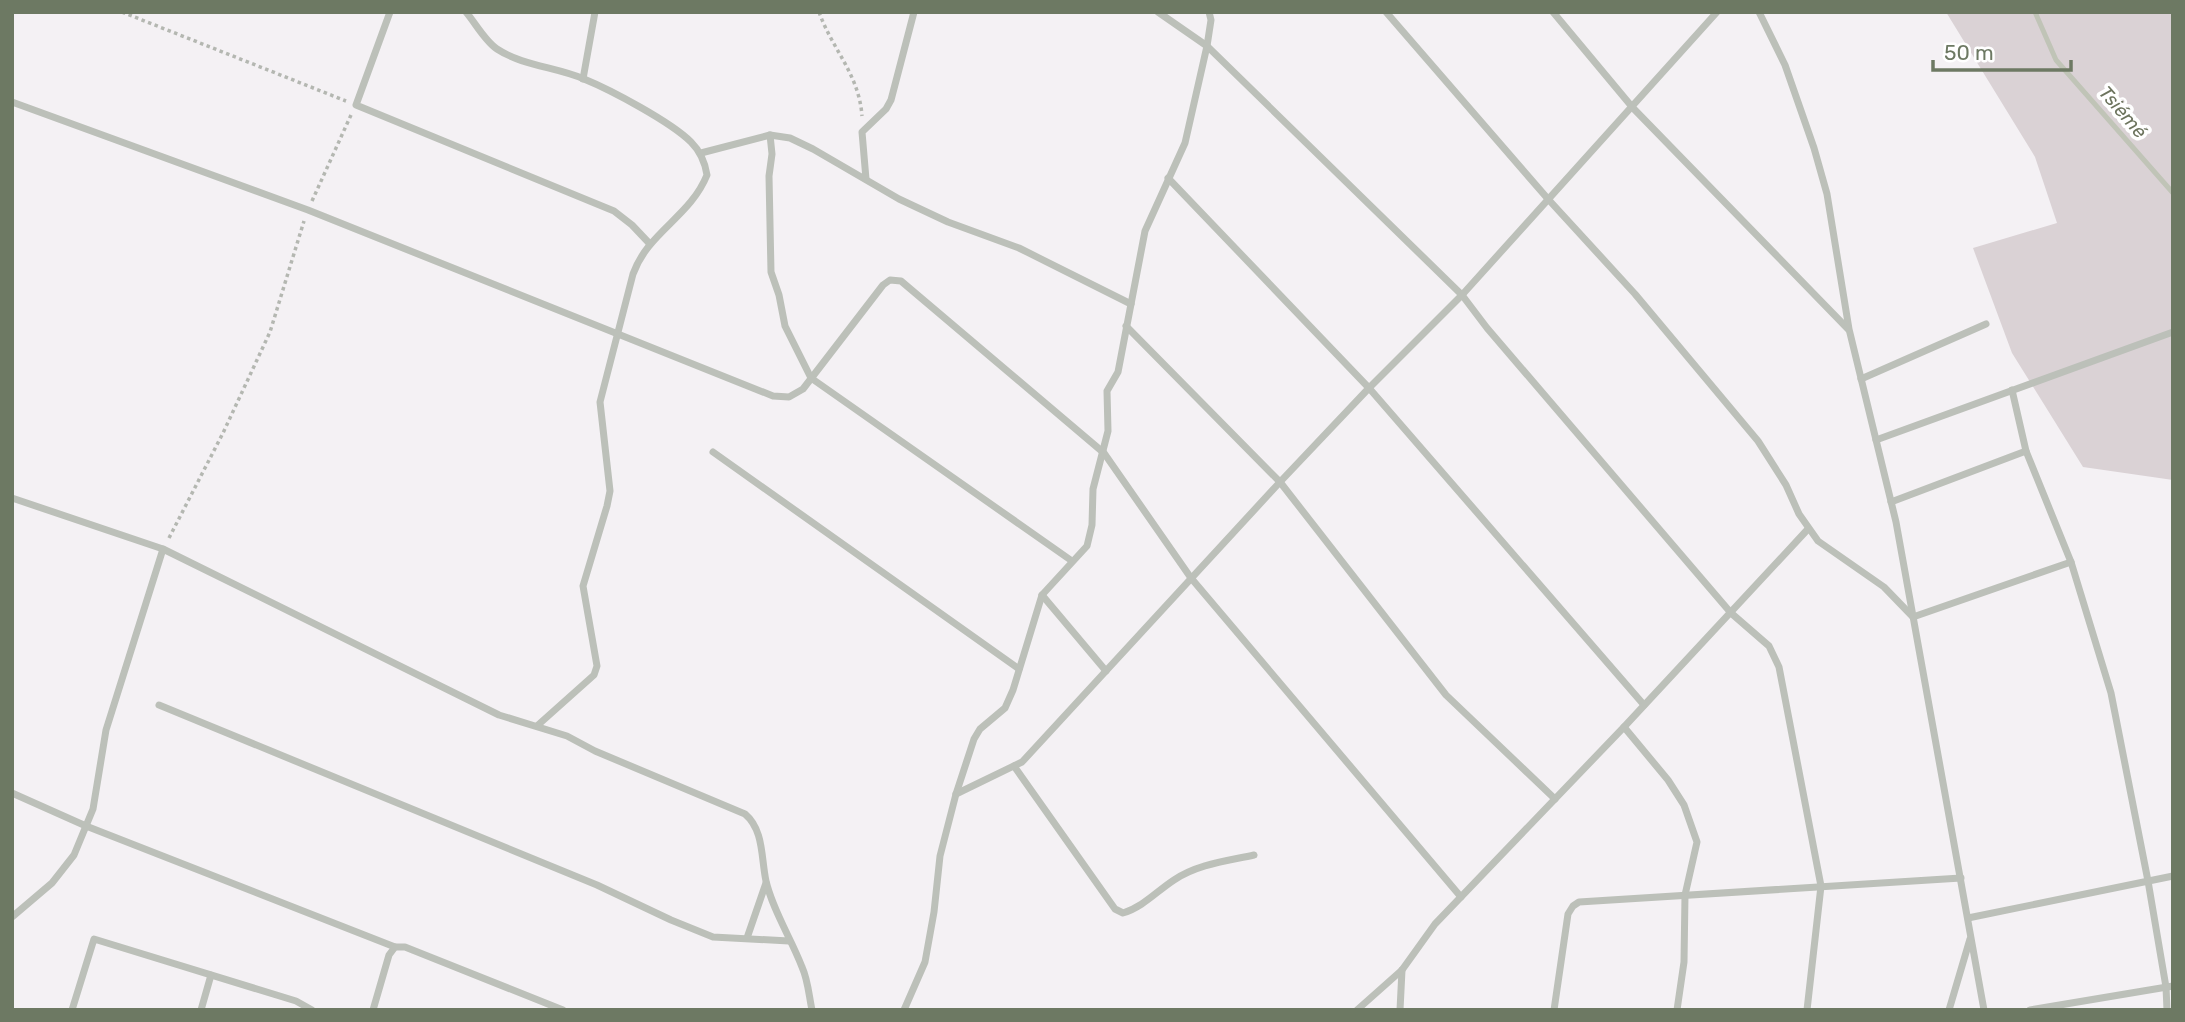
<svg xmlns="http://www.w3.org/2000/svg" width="2185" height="1022" font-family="Rubik,sans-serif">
<rect width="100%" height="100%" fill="#f4f1f4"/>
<polygon fill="#dad2d5" points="1946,12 2173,12 2173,480 2083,467 2012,353 1973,248 2057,223 2035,157"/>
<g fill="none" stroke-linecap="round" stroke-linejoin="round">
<polyline stroke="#c0c4b7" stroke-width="5" points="2035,12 2056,60 2173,193"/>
<g stroke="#b4b7b1" stroke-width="3.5" stroke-dasharray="3.5 3.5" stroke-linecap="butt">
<polyline points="122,12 346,101"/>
<path d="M819,12c13,37 40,62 43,104"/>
<polyline points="312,201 351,115"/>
<polyline points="169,538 223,433 270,332 304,221"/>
</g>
<g stroke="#bcc0b9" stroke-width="7">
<polyline points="390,12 356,105 614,211 632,225 649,243"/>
<path d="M466,12c10,12 19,29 31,37 26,17 59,18 87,30 27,11 87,43 107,63 9,9 14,20 16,33 -17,42 -59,57 -74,99l-33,128 10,89 -3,15 -24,80 14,80 -3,9 -56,50"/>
<polyline points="1158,12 1207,46 1462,295 1487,328 1731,613 1769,646 1779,667 1821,886 1807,1010"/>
<polyline points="1386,12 1548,199 1635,294 1758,441 1786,485 1799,514 1818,541 1884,587 1913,617 2071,562"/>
<polyline points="1553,12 1633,108 1848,329"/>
<polyline points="1759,12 1785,65 1814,148 1827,194 1849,329 1896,522 1984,1010"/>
<polyline points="583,79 595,12"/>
<polyline points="12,102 308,210 773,396 789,397 803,389 883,285 890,280 901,281 1104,453 1191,578 1461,897"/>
<polyline points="770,135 772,154 769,176 771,272 779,295 785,326 811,378 1072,561"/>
<polyline points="701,153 770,135 790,138 813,149 899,199 948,222 1019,248 1131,304"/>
<polyline points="1168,178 1369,388 1644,705"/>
<polyline points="866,179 862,132 886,109 891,100 914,12"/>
<polyline points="1126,326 1280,482 1446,695 1555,799"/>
<polyline points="1861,379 1986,324"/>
<polyline points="2012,390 2026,451 2071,562 2111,693 2148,881 2166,987 2167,1010"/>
<polyline points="1876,440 2173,332"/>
<polyline points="713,452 1019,669"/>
<path d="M12,498l151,51 336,166 68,21 28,15 150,63c19,16 16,44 21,67 7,30 25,57 36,86 6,13 7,29 10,43"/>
<polyline points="1891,502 2026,451"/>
<polyline points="1042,595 1106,671"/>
<polyline points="159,705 597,885 671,920 713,937 789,941"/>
<polyline points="1624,727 1668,780 1684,805 1697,842 1685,895 1684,962 1677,1010"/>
<path d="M1014,766l101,143 8,4c20,-6 34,-22 51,-33 24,-16 53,-19 80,-25"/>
<polyline points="12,793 86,826 395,947"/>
<polyline points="956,794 1022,762 1280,482 1369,388 1462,295 1717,12"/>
<polyline points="12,917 52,883 74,855 93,809 106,730 163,549"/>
<polyline points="1968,918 2173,876"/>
<polyline points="747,938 766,883"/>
<polyline points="72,1010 94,939 296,1001 312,1010"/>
<polyline points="201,1010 211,975"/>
<polyline points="373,1010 389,955 395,947 405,947 563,1010"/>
<polyline points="904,1010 925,962 934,912 940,856 956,794 974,739 980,729 1005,708 1013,690 1042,595 1087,546 1092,525 1093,489 1108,431 1107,391 1118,372 1145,231 1185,143 1207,46 1211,20 1209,12"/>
<polyline points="1357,1010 1402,970 1435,924 1624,727 1808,529"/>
<polyline points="1400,1010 1402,970"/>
<polyline points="1554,1010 1568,914 1573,906 1579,902 1961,878"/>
<polyline points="1949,1010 1970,939"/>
<polyline points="2030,1010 2173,986"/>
</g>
</g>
<g text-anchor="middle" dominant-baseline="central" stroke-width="7" stroke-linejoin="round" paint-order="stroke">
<g font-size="19" font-style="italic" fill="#6d745e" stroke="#fff">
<text transform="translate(2123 112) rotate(49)">Tsiémé</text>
</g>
</g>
<rect width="2185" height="1022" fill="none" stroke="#6d7963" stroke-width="28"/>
<path d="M1933 60v10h138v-10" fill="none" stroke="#6d7963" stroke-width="3.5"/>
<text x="1944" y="60" font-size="21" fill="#6d7963" stroke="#ffffff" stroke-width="5" paint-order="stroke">50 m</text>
</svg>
